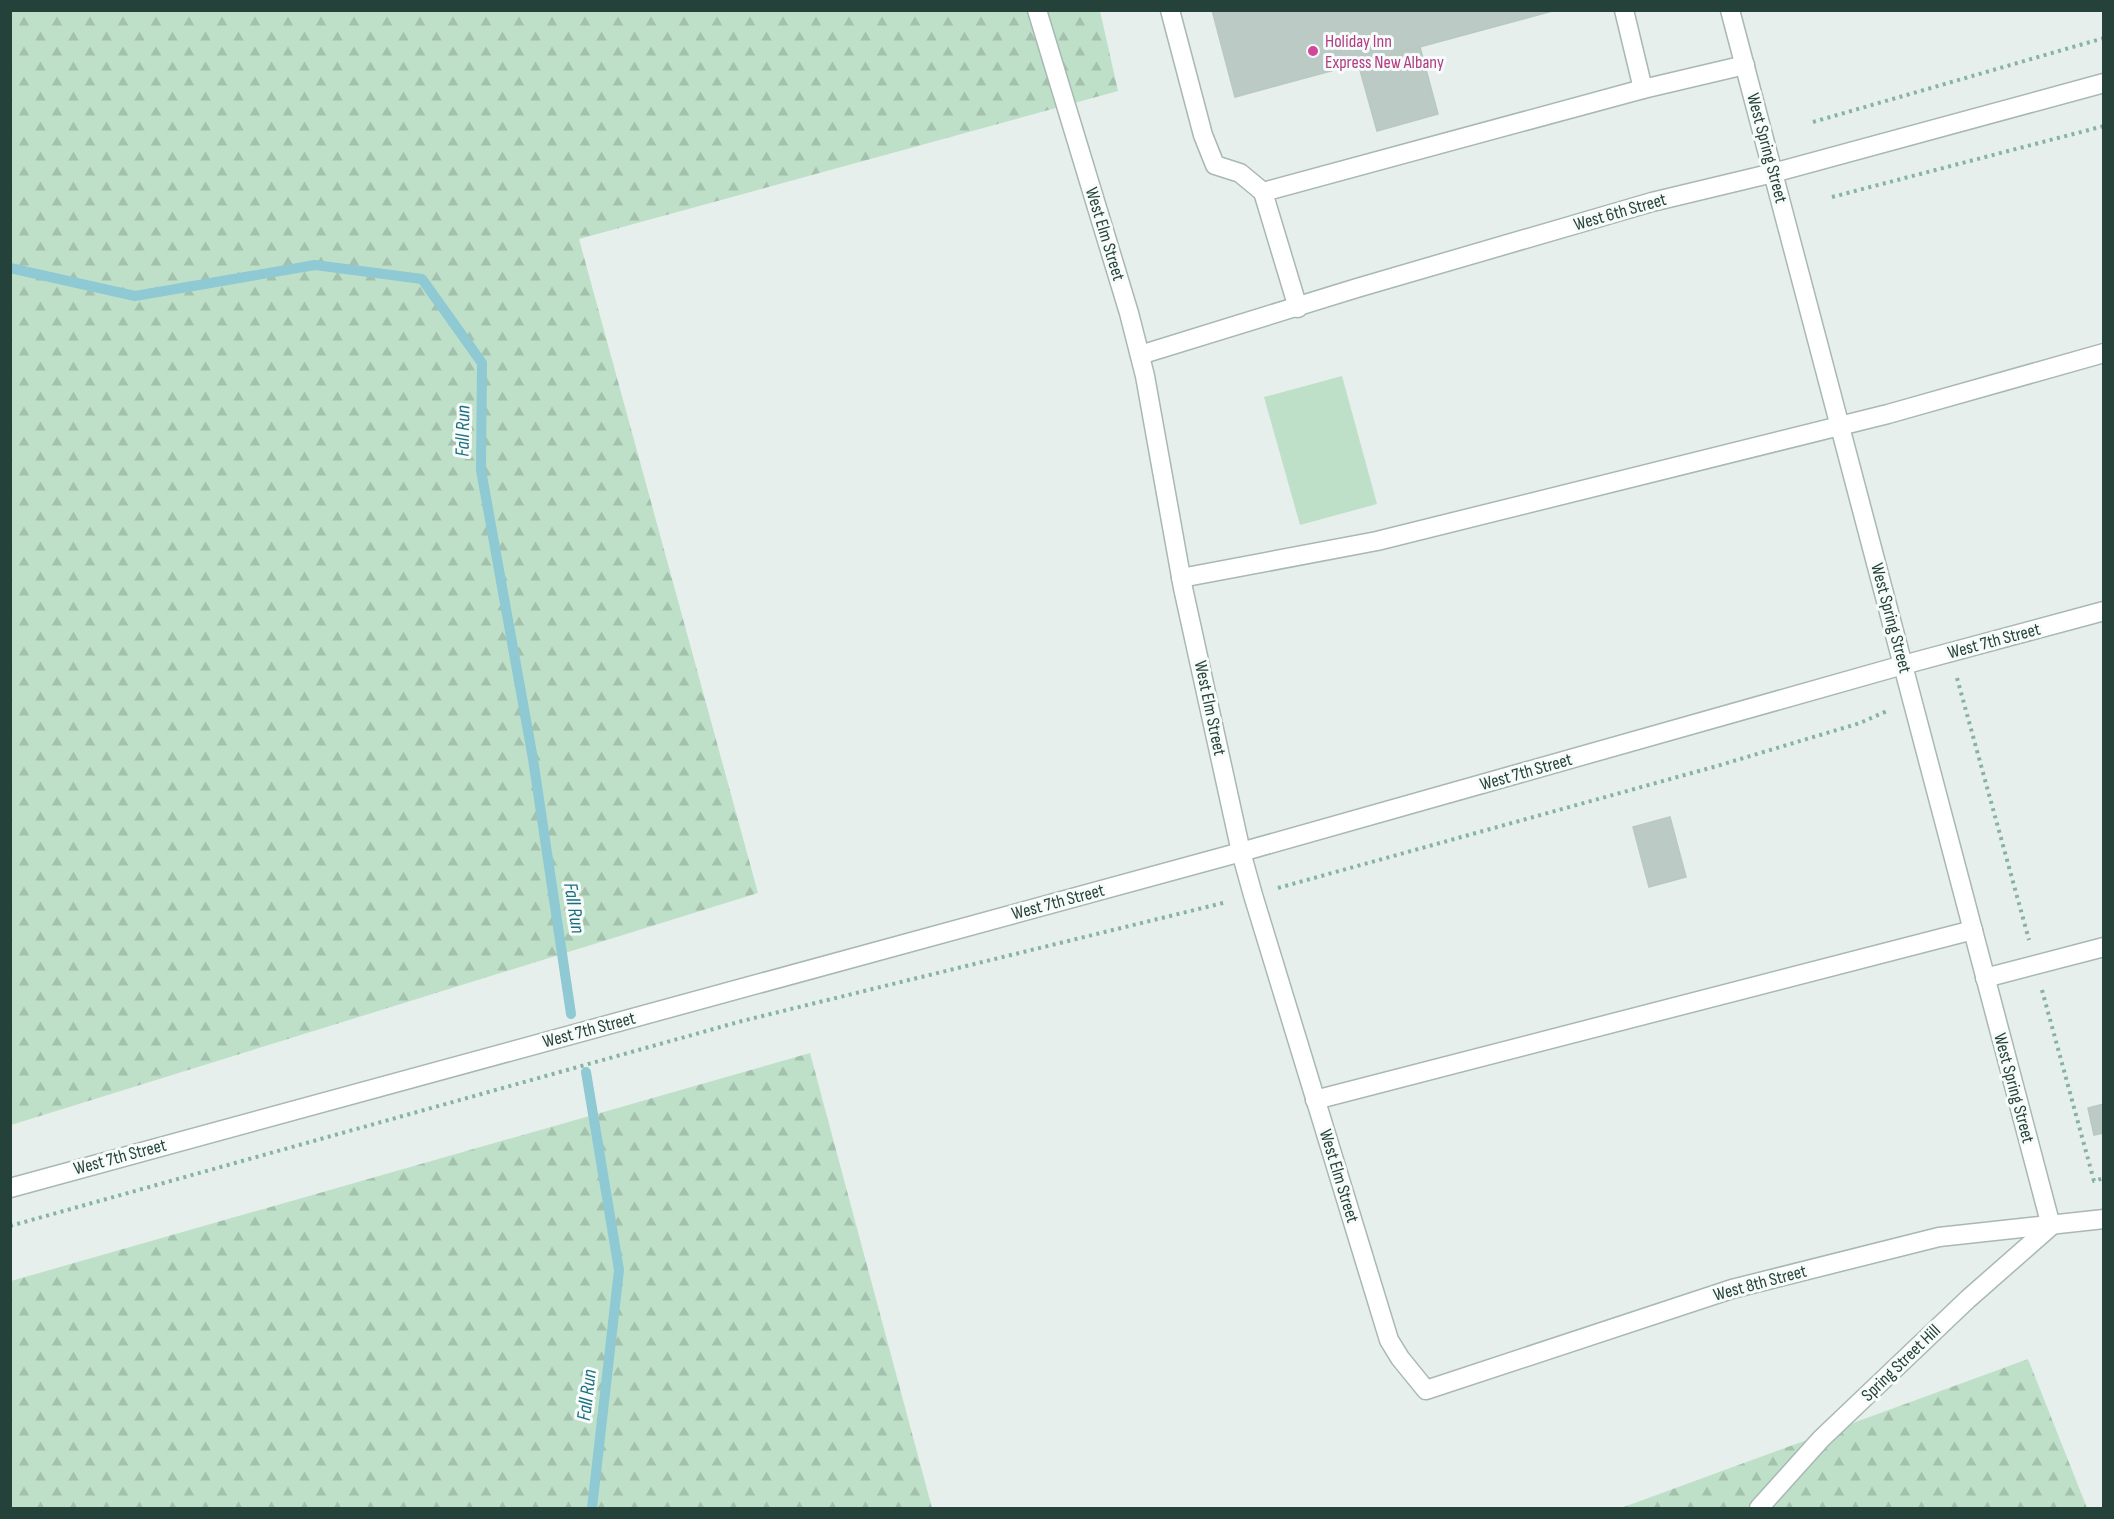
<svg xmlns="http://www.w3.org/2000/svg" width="2114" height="1519" font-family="'Sofia Sans Condensed',sans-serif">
<defs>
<pattern id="forest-firs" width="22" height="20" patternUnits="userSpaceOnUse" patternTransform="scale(1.5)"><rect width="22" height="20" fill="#bfe0c8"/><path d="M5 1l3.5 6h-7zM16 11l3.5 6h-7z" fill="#a4c1ad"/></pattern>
</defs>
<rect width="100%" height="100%" fill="#e6efeb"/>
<g fill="url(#forest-firs)">
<polygon points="11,11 1100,11 1118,91 579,239 758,893 11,1125"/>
<polygon points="810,1053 932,1508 11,1508 11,1281"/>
<polygon points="2028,1359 2087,1508 1621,1508"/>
</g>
<polygon fill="#bfe0c8" points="1342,376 1377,504 1300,525 1264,397"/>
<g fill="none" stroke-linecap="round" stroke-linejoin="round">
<g stroke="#8ec9d4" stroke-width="10">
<polyline points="10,268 135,296 315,265 422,279 482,363 481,470 533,759 571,1014"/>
<polyline points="586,1072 619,1270 592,1508"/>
</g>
</g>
<g fill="#bbcac4" stroke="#b8c9c2" stroke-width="1.5">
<polygon points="1212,10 1556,10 1235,97"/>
<polygon points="1420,47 1438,114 1377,131 1358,63"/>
<polygon points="1670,817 1686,877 1649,887 1633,827"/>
<polygon points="2104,1104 2104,1133 2094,1135 2088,1108"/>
</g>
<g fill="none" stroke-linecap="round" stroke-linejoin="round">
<g stroke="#a8b8b2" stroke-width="21">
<g id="minor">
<polyline points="1037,10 1129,313 1145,376 1183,588 1241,852 1253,895 1389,1340 1400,1358 1426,1390 1732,1289 1939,1237 2104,1219"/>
<polyline points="1170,10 1203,135 1215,165 1240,173 1263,192"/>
<polyline points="1624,10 1643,89"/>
<polyline points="1730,10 2051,1226 1968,1299 1821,1439 1759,1508"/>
<polyline points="1298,308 1263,192 1643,89 1745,65"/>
<polyline points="1140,355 1357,288 1652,202 1773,173 2104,83"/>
<polyline points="1181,578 1377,541 1888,414 2104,353"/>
<polyline points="1985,978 2104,947"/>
<polyline points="1315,1100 1973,930"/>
<polyline points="10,1188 1241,852 1903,665 2104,611"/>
</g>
</g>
<g stroke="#86b3a5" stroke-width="4" stroke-dasharray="3 4.5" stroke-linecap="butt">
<polyline points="1813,122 2104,38"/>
<polyline points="1832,197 2104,126"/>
<polyline points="1957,678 2029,940"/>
<polyline points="1278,888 1717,766 1860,723 1887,711"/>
<polyline points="2042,990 2094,1181 2104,1178"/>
<polyline points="10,1226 742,1021 1227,902"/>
</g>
<use href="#minor" stroke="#fff" stroke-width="18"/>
</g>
<circle fill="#d1479c" stroke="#f7fbf9" stroke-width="2" cx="1313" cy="51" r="6"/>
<g text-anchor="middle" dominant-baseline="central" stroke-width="6" stroke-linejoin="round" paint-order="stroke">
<g font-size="18" fill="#b23c85" stroke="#f7fbf9" text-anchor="start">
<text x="1325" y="41">Holiday Inn<tspan x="1325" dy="21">Express New Albany</tspan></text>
</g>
<g font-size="18" fill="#24423a" stroke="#f7fbf9">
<text transform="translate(1767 148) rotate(75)">West Spring Street</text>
<text transform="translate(1620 212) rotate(-16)">West 6th Street</text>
<text transform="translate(1105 234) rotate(73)">West Elm Street</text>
<text transform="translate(1891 618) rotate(75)">West Spring Street</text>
<text transform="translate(1994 641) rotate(-15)">West 7th Street</text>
<text transform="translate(1210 708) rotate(78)">West Elm Street</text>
<text transform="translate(1526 772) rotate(-16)">West 7th Street</text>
<text transform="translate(1058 902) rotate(-15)">West 7th Street</text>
<text transform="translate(589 1030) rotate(-15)">West 7th Street</text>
<text transform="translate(2014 1088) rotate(75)">West Spring Street</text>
<text transform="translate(120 1157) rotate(-15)">West 7th Street</text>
<text transform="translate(1339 1176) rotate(73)">West Elm Street</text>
<text transform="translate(1760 1283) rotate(-15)">West 8th Street</text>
<text transform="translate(1901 1363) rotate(-44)">Spring Street Hill</text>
</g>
<g font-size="20" font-style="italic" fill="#1c6f80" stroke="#f7fbf9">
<text transform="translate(463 431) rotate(-89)">Fall Run</text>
<text transform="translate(574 908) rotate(81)">Fall Run</text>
<text transform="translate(587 1395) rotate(-83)">Fall Run</text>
</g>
</g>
<rect width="2114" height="1519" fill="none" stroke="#24423a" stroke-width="24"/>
</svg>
